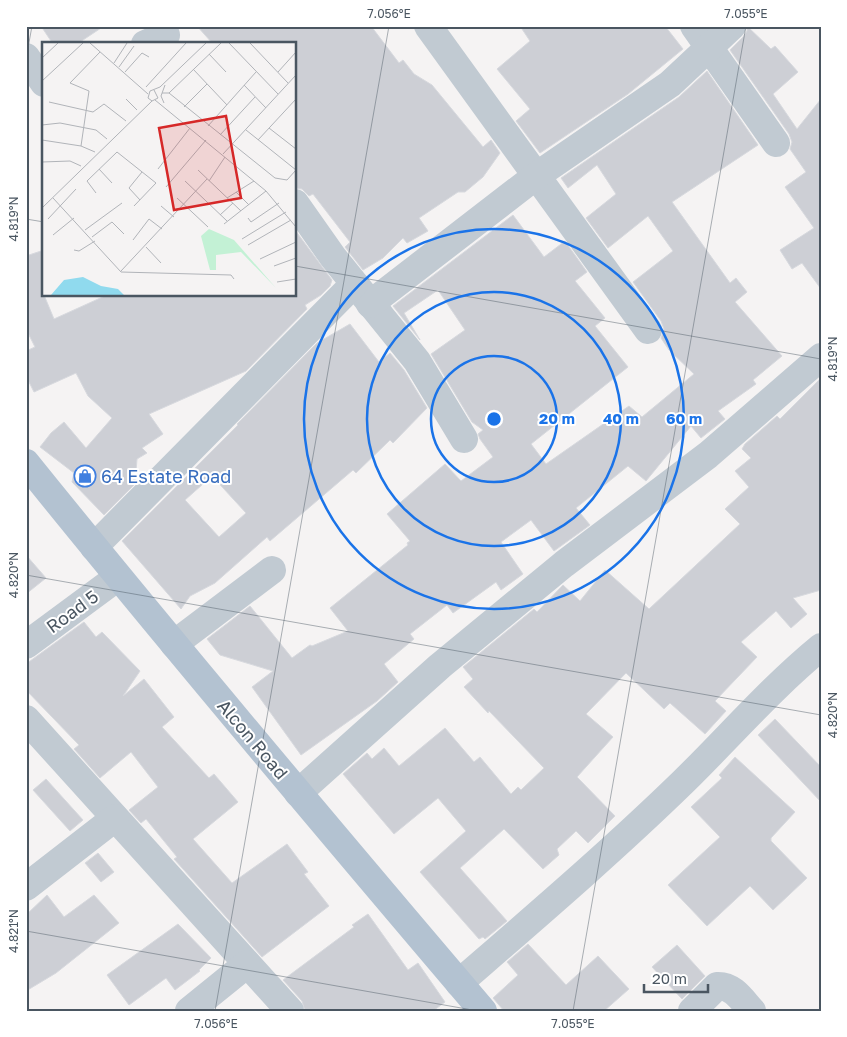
<svg xmlns="http://www.w3.org/2000/svg" width="847" height="1037" font-family="'Golos Text',sans-serif">
<rect width="100%" height="100%" fill="#f5f3f3"/>
<g fill="#cdcfd5" stroke="#d7d9de" fill-rule="evenodd">
<polygon points="41,26 104,26 77,44 53,44"/>
<polygon points="197,26 371,26 399,63 403,60 414,74 432,85 483,147 491,140 500,153 483,177 465,192 458,192 419,218 428,231 407,243 403,238 383,258 363,270 345,247 350,242 313,194 309,196 302,189 295,188 295,44 213,44"/>
<polygon points="520,26 665,26 683,49 628,94 540,153 516,121 530,109 497,69 530,41"/>
<polygon points="747,26 771,49 775,46 798,72 773,94 797,129 821,99 821,289 802,263 792,269 780,250 814,228 785,187 806,172 790,149 792,142 789,134 730,50 743,37 747,31"/>
<polygon points="707,71 758,145 672,202 730,283 736,278 747,292 735,302 782,356 753,380 756,384 718,411 725,419 701,438 691,426 646,481 628,466 576,508 590,525 554,551 531,520 501,542 523,574 501,590 496,582 453,613 447,605 410,634 414,639 384,664 398,682 377,701 301,755 252,687 273,671 220,655 207,639 250,606 292,658 310,645 312,646 348,631 330,608 408,545 407,543 410,541 387,514 445,464 461,481 493,457 480,439 478,434 483,430 472,422 431,354 465,330 438,290 404,313 420,340 393,306 513,215 544,257 565,241 587,272 575,281 605,318 595,326 628,367 531,444 546,464 629,406 642,417 694,374 669,350 661,338 664,329 661,321 633,282 673,251 648,216 608,248 586,218 616,194 597,165 568,188 561,178 679,97"/>
<polygon points="295,230 332,280 330,286 321,295 305,305 307,309 246,371 149,414 163,434 142,448 147,453 137,459 135,484 104,515 72,482 74,473 40,447 51,433 64,422 86,448 112,418 88,396 76,373 34,392 26,376 26,351 35,347 26,329 26,256 44,250 44,295 54,319 107,295 295,295"/>
<path d="M350,324l29,38 11,-9 14,17 23,38 -34,35 -3,-3 -34,33 -3,-3 -83,71 -3,-4 -52,46 -25,13 -9,13 -59,-68 116,-116 -1,-1 80,-81zM212,476l34,37 -27,24 -34,-37z"/>
<polygon points="821,378 821,590 793,598 807,614 791,628 776,611 741,642 757,657 715,701 726,711 705,734 670,703 664,709 626,673 586,714 613,737 577,777 615,816 588,843 576,831 557,849 559,855 543,869 504,829 460,868 507,921 485,939 483,937 479,939 420,872 466,831 438,798 394,834 343,774 367,753 372,759 384,748 399,766 445,728 474,762 480,757 511,794 518,787 521,790 544,768 489,711 488,713 464,687 473,679 463,667 534,609 537,612 563,585 580,601 605,570 649,609 740,524 725,509 749,487 735,471 751,458 742,449 745,444 777,416 780,419"/>
<polygon points="26,555 46,578 26,594"/>
<polygon points="84,622 96,637 102,632 140,671 123,696 144,679 174,717 162,727 209,778 214,774 238,802 193,839 232,883 287,844 308,872 304,874 329,906 262,957 174,859 177,857 146,819 141,823 129,810 158,787 131,752 100,778 74,749 79,745 26,690 26,664"/>
<polygon points="775,719 821,767 821,802 758,735"/>
<polygon points="735,757 795,812 771,838 771,841 807,878 773,910 750,886 707,926 668,885 720,837 691,807 722,778 719,775"/>
<polygon points="46,779 83,820 70,831 33,790"/>
<polygon points="98,853 114,872 101,882 85,863"/>
<polygon points="47,895 64,917 94,895 119,923 56,973 26,991 26,915"/>
<polygon points="368,914 408,970 418,963 445,1002 433,1011 305,1011 302,1001 283,980 354,927 352,925"/>
<polygon points="178,924 211,958 199,970 200,971 175,990 166,978 129,1005 107,975"/>
<polygon points="528,944 566,985 598,956 629,989 604,1011 504,1011 493,998 518,975 507,962"/>
<polygon points="677,945 705,976 682,999 652,967"/>
</g>
<g fill="none" stroke-linecap="round" stroke-linejoin="round">
<g stroke="#c1cad2" stroke-width="28">
<polyline points="428,26 648,330"/>
<polyline points="694,26 776,143"/>
<polyline points="145,44 166,35"/>
<polyline points="26,57 44,83"/>
<polyline points="295,203 333,257 417,361 464,439"/>
<polyline points="370,304 536,176 670,84 732,26"/>
<polyline points="94,547 354,284"/>
<polyline points="174,644 272,570"/>
<polyline points="26,645 118,577"/>
<polyline points="26,719 290,1011"/>
<polyline points="298,793 440,666 564,564 708,455 821,357"/>
<polyline points="26,887 115,818"/>
<path d="M459,983c76,-66 152,-131 224,-201 46,-45 88,-94 138,-135"/>
<polyline points="189,1011 247,964"/>
<path d="M692,1011l25,-25c16,-1 25,14 35,25"/>
</g>
<path stroke="#b3c2d1" stroke-width="28" d="M26,463c149,185 303,367 457,548"/>
</g>
<path fill="none" stroke="#4a5661" stroke-width="1" stroke-opacity="0.45" d="M26,59l6,-33M26,219l18,3M295,266l526,93M26,575l795,140M26,931l452,80M215,1011l174,-985M573,1011l173,-985"/>
<g fill="none" stroke="#1a73e8" stroke-width="2.5">
<circle cx="494" cy="419" r="63"/>
<circle cx="494" cy="419" r="127"/>
<circle cx="494" cy="419" r="190"/>
</g>
<defs>
<g id="shop-ring" transform="scale(1.125)"><circle r="9.5" fill="#fff" stroke="#3f7fe0" stroke-width="1.5"/><path d="M-5-2.5h2.3a2.7 3.5 0 0 1 5.4 0H5L5.5 6h-11ZM-1.5-2.5h3a1.5 2.3 0 0 0-3 0Z" fill="#3f7fe0"/></g>
</defs>
<g fill-rule="evenodd">
<use href="#shop-ring" x="85" y="476"/>
</g>
<g text-anchor="middle" dominant-baseline="central" stroke-width="4" stroke-linejoin="round" paint-order="stroke">
<g font-size="18" fill="#366cbe" stroke="#fff" text-anchor="start">
<text x="101" y="476">64 Estate Road</text>
</g>
<g font-size="18" fill="#4a5661" stroke="#fff">
<text transform="translate(72 611) rotate(-36)">Road 5</text>
<text transform="translate(253 739) rotate(50)">Alcon Road</text>
</g>
</g>
<g transform="translate(42 42)">
<rect width="254" height="254" fill="#f5f3f3"/>
<path d="M167,187l25,11 42,48 -35,-36 -25,3v15h-6l-9,-34z" fill="#c3f1d5"/>
<path d="M41,235l18,9 17,3 6,6h-73l13,-15z" fill="#90daee"/>
<path fill="none" stroke="#b1b4b9" stroke-width="1" d="M48,1l58,51M187,1l49,51M208,1l38,40M167,12l17,18M0,16l16,-15M72,21l13,-20M77,25l15,-21M151,27l34,36M83,30l17,-19 7,4M236,30l18,-20M0,39l41,-38M202,43l22,23M104,45l40,-44M112,48l4,8 -6,3 -4,-3 2,-7 10,-4 46,-44M120,51h7l52,-50M127,51l106,85 12,2 9,-10M84,57l11,11M113,58l111,91 30,36M7,60l44,10 11,-8 22,17M122,61l-3,-7 4,-11M142,65l23,-23M0,83l18,-2 36,7 11,9M166,84l48,-54M227,86l27,21M204,88l50,40M178,93l35,-38M0,98l39,6 14,6M216,98l38,-41M39,104l8,-55 -19,-8 30,-31M181,112l73,-79M0,120l28,-1 11,5M57,127l13,14M116,127l32,-41M156,128l43,41M143,139l42,40M167,139l16,-24M124,145l40,-47M194,150l13,13M54,151l-9,-12 30,-29 39,31 -22,23M11,156l68,74 110,3 3,4M135,156l31,29M185,156l27,-17M98,158l-11,-12 13,-16M119,164l13,11M0,166l110,-107M178,173l13,-12M206,176l3,4 28,-19M6,177l28,-30M182,182l42,-33M43,188l37,-27M11,193l21,-17M50,195l20,-15 12,12M200,197l44,-27M91,198l16,-21 13,10M206,203l43,-25M104,205l15,16M32,208l5,1 16,-10M218,217l36,-17M232,224l22,-8M79,229l86,-92M235,240l19,-3"/>
<path fill="#d62828" fill-opacity="0.15" stroke="#d62828" stroke-width="2.5" d="M184,74l15,82 -67,12 -15,-82z"/>
<rect width="254" height="254" fill="none" stroke="#4a5661" stroke-width="2.5"/>
</g>
<circle cx="494" cy="419" r="8" fill="#1a73e8" stroke="#fff" stroke-width="2.5"/>
<g font-size="15" text-anchor="middle" font-weight="bold" fill="#1a73e8" stroke="#fff" stroke-width="4" stroke-linejoin="round" paint-order="stroke">
<text x="557" y="424">20 m</text>
<text x="621" y="424">40 m</text>
<text x="684" y="424">60 m</text>
</g>
<rect width="847" height="1037" fill="none" stroke="#ffffff" stroke-width="55"/>
<path d="M644 984v8h64v-8" fill="none" stroke="#4a5661" stroke-width="2.5"/>
<text x="652" y="984" font-size="15" fill="#4a5661" stroke="#ffffff" stroke-width="4" paint-order="stroke">20 m</text>
<rect x="28" y="28" width="792" height="982" fill="none" stroke="#4a5661" stroke-width="2"/>
<g font-size="12" text-anchor="middle" fill="#4a5661">
<text x="389" y="18">7.056°E</text>
<text x="746" y="18">7.055°E</text>
<text transform="translate(14 219) rotate(-90)" y="4">4.819°N</text>
<text transform="translate(833 359) rotate(-90)" y="4">4.819°N</text>
<text transform="translate(14 575) rotate(-90)" y="4">4.820°N</text>
<text transform="translate(833 715) rotate(-90)" y="4">4.820°N</text>
<text transform="translate(14 931) rotate(-90)" y="4">4.821°N</text>
<text x="216" y="1028">7.056°E</text>
<text x="573" y="1028">7.055°E</text>
</g>
</svg>
